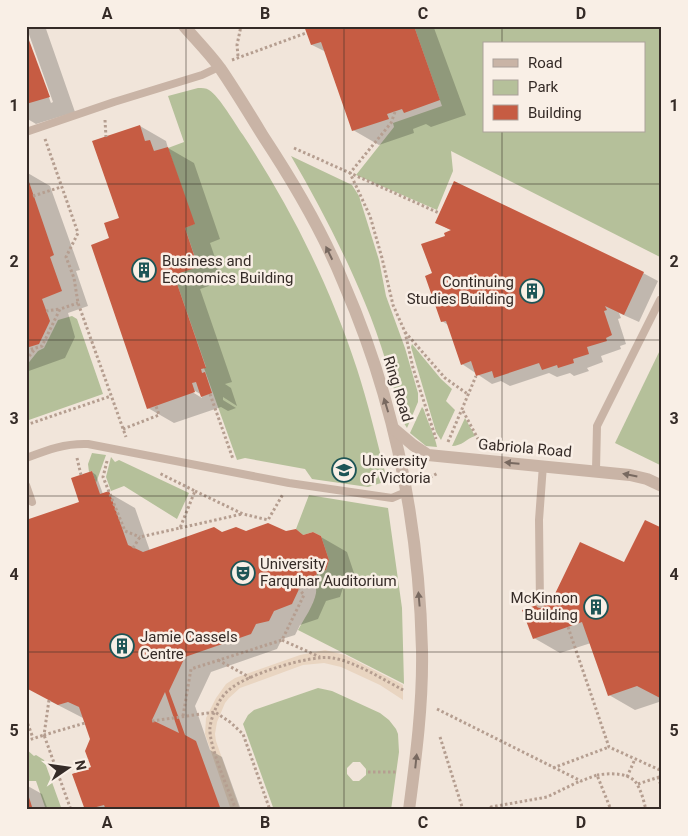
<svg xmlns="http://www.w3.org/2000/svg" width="688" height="836" font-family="Roboto,sans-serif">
<rect width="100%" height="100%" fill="#f1e5da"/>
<g fill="#b5c09a" fill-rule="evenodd">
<path d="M414,26h248v232l-211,-107 2,20 -16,39 -81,-35 38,-48 -1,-4 49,-17zM484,44h160v87h-160z"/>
<path d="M198,88c4,0 8,0 11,2 11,7 26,34 34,45 48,73 87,151 114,234 11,34 19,68 28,103v4l-4,7 -13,4 -56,-8 -7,-10 -60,-11 -8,2 -33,-92 2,-1 -32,-92 24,-9 -13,-38 9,-4 -26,-76 16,-6 -16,-46z"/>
<path d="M291,156l61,29 7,11 20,64 7,36 19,52 13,45v9l-11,26 -5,-8c-10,-40 -21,-79 -37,-117 -21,-51 -46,-99 -74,-147z"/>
<polygon points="72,316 77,319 103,394 26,421 26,366 38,351 44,348 58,320"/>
<polygon points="412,344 441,379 452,389 446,401 455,410 441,440 436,432 411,347"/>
<polygon points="662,346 662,466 615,443"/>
<path d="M422,407l2,3c3,10 12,29 13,37l-11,-1 -16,-13z"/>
<path d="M465,418l10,18c-9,3 -13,10 -23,10z"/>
<polygon points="92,453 106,455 96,483 92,471 89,472 88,464"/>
<polygon points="111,457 115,462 119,460 189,493 177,519 124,486 111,491 106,477"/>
<path d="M309,495l79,13 14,100 2,76 -106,-54c6,-11 16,-25 18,-37 1,-8 -3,-10 1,-20l9,-3 3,-10 -8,-24 -8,-4 -10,3 -7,-6z"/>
<path d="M318,688l14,3 48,22 9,7 7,9 2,5 1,18 -8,58h-117l-31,-86 5,-9 6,-5zM353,762h7l6,7v6l-7,6h-6l-6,-7v-6z"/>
<polygon points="26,749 34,756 36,755 44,760 62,810 46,810 36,781 26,781"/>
</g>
<polygon fill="#e9d5c1" points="325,650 345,655 403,685 403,700 380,685 341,667 324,663 303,665 240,688 229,698 225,703 217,722 215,734 216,741 240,810 231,810 205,734 206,718 216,698 226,684 235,678 300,655"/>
<g fill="#0003" fill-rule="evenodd">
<polygon points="26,26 45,26 75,112 36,124 26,118 26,35 51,103 53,102"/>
<polygon points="305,26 432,26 434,28 466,115 431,127 426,124 413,129 414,133 379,145 353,130 326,52 312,45"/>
<path d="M140,126l26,15 2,7 26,15 26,76 -10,4 13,38 -23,8 32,93 -7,2 6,4 6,18 -14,-9v3l13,8 -8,3 -7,-4 -47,16 -26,-15 -38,-169 10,-20zM190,388l12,7v3l-13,-8z"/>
<polygon points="26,172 50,186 80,270 76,271 88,306 68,313 75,337 65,358 26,372"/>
<polygon points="436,222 643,273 658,281 639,322 619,313 621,318 618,319 626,344 620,346 621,349 601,356 603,362 587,368 589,371 574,376 570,373 557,377 549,373 510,386 501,381 492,384 462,364 448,325 442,321 433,274 447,237 452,231"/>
<polygon points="92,472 96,475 103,494 109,493 135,508 150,551 222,533 286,533 296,530 305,536 321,537 347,552 355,576 352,584 343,588 340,597 326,601 318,619 300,625 295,635 282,639 277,649 211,672 195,706 210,750 222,757 241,810 87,810 74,774 92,768 92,739 85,719 50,701 30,591 81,502"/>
<polygon points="662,529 662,701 635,710 609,695 591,643 560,653 534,638 553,601 624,564"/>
<polygon points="26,785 42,794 48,810 26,810"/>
</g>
<g fill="#c65c43" fill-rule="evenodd">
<polygon points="304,26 414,26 440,100 404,113 402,109 387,114 389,119 352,131 321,42 311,45"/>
<polygon points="26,32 50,97 26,104"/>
<polygon points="140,125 145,141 150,140 154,151 168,147 195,224 185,228 198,267 174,275 206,368 201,369 202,373 205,372 212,393 201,397 196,382 192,383 195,392 147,409 91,245 109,238 104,223 119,218 92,141"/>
<polygon points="27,176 54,255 50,257 62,291 42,299 50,321 39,344 26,348"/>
<polygon points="454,181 644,272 624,315 605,306 607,310 604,311 612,335 606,338 607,341 587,347 589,354 573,359 574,363 558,368 557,365 542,370 539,363 494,378 492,371 476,376 471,361 461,365 446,321 441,322 425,276 432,273 421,244 445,236 444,233 451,230 435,223"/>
<path d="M92,471l8,23 9,-3 19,54 15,7 71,-25 8,5 14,-5 10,4 22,-8 18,8 10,-2 7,6 10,-3 8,4 8,24 -3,10 -9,3 -3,9 -14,5 -8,17 -18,7 -5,10 -13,3 -5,10 -66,23 -16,34 16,44 11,6 25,69h-115l-2,-5 -19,5 -13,-36 19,-7 -6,-16 5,-12 -11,-32 -11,-5 -10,3 -32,-17v-97l2,-1 -2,-5v-65l53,-18 -8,-24zM165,692l14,41 -27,-13z"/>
<polygon points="645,520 662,528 662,699 637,686 608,696 582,622 533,639 522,610 552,600 580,542 624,562"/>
<polygon points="27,791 33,810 26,810"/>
</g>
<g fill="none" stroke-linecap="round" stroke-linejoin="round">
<g stroke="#b59e90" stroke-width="3" stroke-dasharray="2.5 2.5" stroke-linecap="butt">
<polyline points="238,56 237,45 241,26"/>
<polyline points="232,60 306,33"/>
<polyline points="395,112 391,123 350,173 439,213"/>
<polyline points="105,120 106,137"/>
<polyline points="45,139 78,233 66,257 74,278 78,303 126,437"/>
<polyline points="294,148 350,173 370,216 382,258 393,305 405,332 413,368 436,439"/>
<polyline points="33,196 61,187"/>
<polyline points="46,311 60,309"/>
<polyline points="405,332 445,378 469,395"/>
<polyline points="26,351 42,346 60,309 78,303"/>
<polyline points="26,360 35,349"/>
<polyline points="210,394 233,459"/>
<polyline points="463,411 478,439"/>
<polyline points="26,425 111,396"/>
<polyline points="123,429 159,415 156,406"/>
<polyline points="448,442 476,376"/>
<polyline points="77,458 81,475"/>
<polyline points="107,461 103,477 125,531 140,537"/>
<polyline points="421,482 438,473"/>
<polyline points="195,491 243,514 268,520 283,494"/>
<polyline points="180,528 242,514"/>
<polyline points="133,548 140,537 180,528 195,491 159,473"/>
<polyline points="568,627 609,747 662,771"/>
<polyline points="282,640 320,657"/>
<polyline points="218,660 251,678"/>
<polyline points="49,700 44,735 85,723"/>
<polyline points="437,709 581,781 597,775 611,810"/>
<polyline points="183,716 191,669 282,640 304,595 299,589"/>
<polyline points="26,719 33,738"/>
<polyline points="152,721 215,712 230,722 243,734 270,810"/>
<polyline points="440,737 463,810"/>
<polyline points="26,741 44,735 71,810"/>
<polyline points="553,768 609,747"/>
<polyline points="368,772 397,772"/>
<path d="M597,775c13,-2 35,-3 41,11 4,7 6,16 8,24"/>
<polyline points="627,777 635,759"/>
<polyline points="658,777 662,788"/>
<polyline points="638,784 662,776"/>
<path d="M236,810c-7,-19 -28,-66 -26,-83 2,-13 9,-29 19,-37 16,-15 82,-36 104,-32 23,4 51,22 72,33"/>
<polyline points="486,810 491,807 547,797 580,781"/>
</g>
<g stroke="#c9b4a6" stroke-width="8">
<polyline points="26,132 114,102 202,75 219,67"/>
<path d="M26,458c21,-8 39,-15 62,-14l201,39 103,15 14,-6"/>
<polyline points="596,470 597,426 660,300"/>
<polyline points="26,485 32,502"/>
<polyline points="540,604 539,520 543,465"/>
</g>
<g stroke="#c9b4a6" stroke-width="12">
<path d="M184,26c12,14 25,27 36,42 15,22 29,45 43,68 31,47 60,96 81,148 50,115 75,240 78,366 1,53 -6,107 -13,160"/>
<polyline points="393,428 413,445 428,455 630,475 647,479 662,486"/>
</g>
</g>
<defs><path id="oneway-solid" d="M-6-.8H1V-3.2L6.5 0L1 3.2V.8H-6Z" transform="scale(1.25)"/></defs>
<g fill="#786960">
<use href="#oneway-solid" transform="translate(329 253) rotate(-116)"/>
<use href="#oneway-solid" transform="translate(386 405) rotate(-107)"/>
<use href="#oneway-solid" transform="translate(512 463) rotate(-175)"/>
<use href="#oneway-solid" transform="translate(630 475) rotate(-169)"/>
<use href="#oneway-solid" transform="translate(419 599) rotate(-95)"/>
<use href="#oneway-solid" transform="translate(416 761) rotate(-84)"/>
</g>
<path fill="none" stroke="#352b27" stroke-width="1" stroke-opacity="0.55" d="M186,26v784M344,26v784M502,26v18M502,131v679M26,184h636M26,340h636M26,496h636M26,652h636"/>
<defs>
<g id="building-ring" transform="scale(1.25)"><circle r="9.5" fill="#f9efe6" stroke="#1d5556" stroke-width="1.5"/><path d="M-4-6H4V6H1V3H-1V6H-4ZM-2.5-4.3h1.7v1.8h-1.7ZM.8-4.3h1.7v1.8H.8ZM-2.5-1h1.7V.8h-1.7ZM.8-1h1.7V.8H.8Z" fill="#1d5556"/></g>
<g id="university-ring" transform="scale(1.25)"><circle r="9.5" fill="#f9efe6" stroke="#1d5556" stroke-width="1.5"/><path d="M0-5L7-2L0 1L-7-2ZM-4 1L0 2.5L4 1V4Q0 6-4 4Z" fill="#1d5556"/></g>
<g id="theatre-ring" transform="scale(1.25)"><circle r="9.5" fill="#f9efe6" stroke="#1d5556" stroke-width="1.5"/><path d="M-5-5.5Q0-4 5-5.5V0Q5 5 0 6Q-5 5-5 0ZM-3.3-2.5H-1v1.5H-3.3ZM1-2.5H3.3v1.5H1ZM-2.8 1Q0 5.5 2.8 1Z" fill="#1d5556"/></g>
</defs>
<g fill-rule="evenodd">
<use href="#building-ring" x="144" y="270"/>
<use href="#building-ring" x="532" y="291"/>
<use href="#university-ring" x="344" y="470"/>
<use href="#theatre-ring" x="243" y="573"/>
<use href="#building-ring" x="596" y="607"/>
<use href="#building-ring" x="122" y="646"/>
</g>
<g text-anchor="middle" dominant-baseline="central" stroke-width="5" stroke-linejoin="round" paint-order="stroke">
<g font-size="15" fill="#352b27" stroke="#f9efe6" text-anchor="start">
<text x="162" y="261">Business and<tspan x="162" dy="17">Economics Building</tspan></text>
<text x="514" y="282" text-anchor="end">Continuing<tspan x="514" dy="17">Studies Building</tspan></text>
<text x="362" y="461">University<tspan x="362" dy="17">of Victoria</tspan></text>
<text x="260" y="564">University<tspan x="260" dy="17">Farquhar Auditorium</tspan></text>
<text x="578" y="598" text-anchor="end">McKinnon<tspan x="578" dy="17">Building</tspan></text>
<text x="140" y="637">Jamie Cassels<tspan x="140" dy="17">Centre</tspan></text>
</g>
<g font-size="15" fill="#352b27" stroke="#f9efe6">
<text transform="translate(398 389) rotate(73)">Ring Road</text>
<text transform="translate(525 448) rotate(5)">Gabriola Road</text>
</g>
</g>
<rect width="688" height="836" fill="none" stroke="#f9efe6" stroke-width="55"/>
<rect x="483" y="42" width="162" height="90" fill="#f9efe6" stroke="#aba19a"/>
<rect x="493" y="59" width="25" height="8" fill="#c9b4a6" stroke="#aba19a"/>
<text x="528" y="68" font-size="15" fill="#352b27">Road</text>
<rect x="493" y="80" width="25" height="15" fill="#b5c09a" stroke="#aba19a"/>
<text x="528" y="92" font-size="15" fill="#352b27">Park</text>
<rect x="493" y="105" width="25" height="15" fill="#c65c43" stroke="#aba19a"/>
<text x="528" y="118" font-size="15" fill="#352b27">Building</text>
<g transform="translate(68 768) rotate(77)" stroke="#f9efe6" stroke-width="4" paint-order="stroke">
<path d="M0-4L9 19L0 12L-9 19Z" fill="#352b27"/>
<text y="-8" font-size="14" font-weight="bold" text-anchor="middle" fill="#352b27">N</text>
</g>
<rect x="28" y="28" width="632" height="780" fill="none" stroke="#352b27" stroke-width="2"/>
<g font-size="16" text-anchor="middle" font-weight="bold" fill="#352b27">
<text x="107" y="19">A</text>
<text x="265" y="19">B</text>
<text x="423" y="19">C</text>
<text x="581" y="19">D</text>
<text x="14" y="111">1</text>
<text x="674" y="111">1</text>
<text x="14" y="267">2</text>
<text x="674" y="267">2</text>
<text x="14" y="424">3</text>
<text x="674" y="424">3</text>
<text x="14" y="580">4</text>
<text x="674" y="580">4</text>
<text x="14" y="736">5</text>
<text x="674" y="736">5</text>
<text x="107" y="828">A</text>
<text x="265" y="828">B</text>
<text x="423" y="828">C</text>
<text x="581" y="828">D</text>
</g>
</svg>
